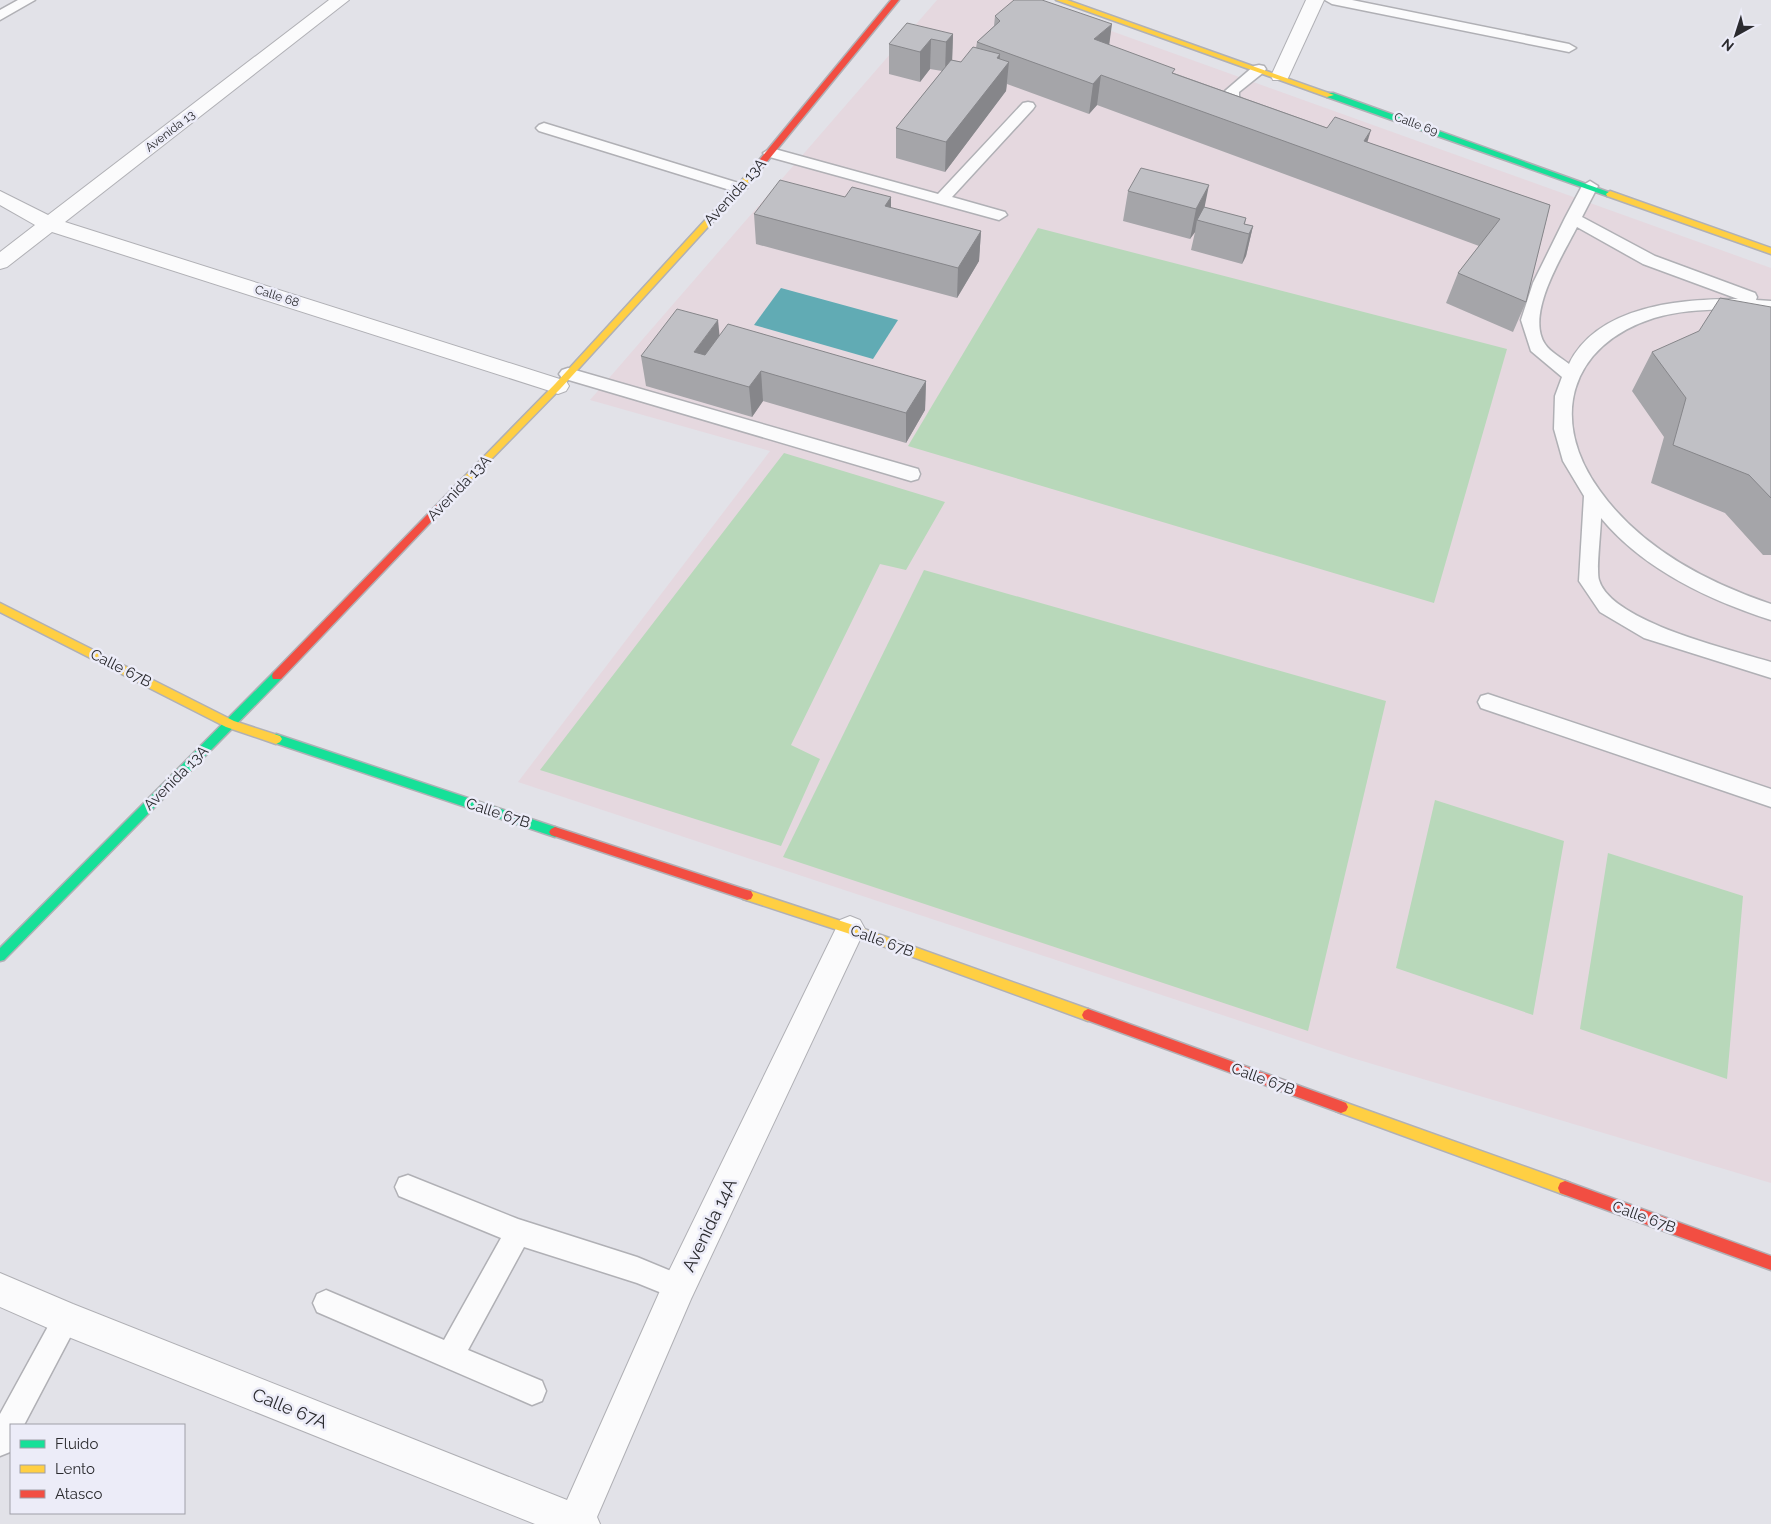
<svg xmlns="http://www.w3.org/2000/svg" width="1771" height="1524" font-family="Raleway,sans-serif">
<rect width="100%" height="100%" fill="#e2e2e8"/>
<polygon fill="#e5d8df" points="937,0 1025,0 1771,268 1771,1183 1349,1057 518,782 770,451 590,400"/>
<g fill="#b8d8ba">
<polygon points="1038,228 1507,349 1434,603 908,446"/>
<polygon points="784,453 945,502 906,570 880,564 791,745 820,759 781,846 540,770"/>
<polygon points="924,570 1386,701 1308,1031 783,857"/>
<polygon points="1435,800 1564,841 1533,1015 1396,968"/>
<polygon points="1608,853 1743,896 1727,1079 1580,1029"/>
</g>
<polygon fill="#61abb4" points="781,288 898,320 873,359 754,325"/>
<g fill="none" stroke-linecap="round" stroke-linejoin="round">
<g stroke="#b0b0b5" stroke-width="3">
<g id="lane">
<polygon points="18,0 35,0 0,20 0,10"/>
<polygon points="1325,0 1352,0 1569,44 1576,48 1569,52 1332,4"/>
<polygon points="1259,65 1264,66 1266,69 1264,72 1239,92 1239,97 1260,110 1253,114 1227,102 1225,91 1254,66"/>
<polygon points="1028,102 1033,103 1035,106 1033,109 952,197 1005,212 1007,215 999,220 766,156 763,153 771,148 938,194 1023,103"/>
<polygon points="544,123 745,185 747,188 739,193 733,191 539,131 536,128 539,125"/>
<path d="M1590,181l8,5 -16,31 73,39 100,37 2,4 -1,3 15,1v10c-38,-2 -80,-4 -117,7 -85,27 -106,102 -54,173 41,57 106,91 171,113v16c-62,-20 -127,-50 -170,-102 0,12 -5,53 -2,62 12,42 133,70 172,82v16l-127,-40 -44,-26 -21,-31 5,-85 -21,-35 -9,-32 1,-33 7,-19 -31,-26 -10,-31 12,-37 32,-65 17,-32zM1577,227l66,37 95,35c-57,0 -140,6 -169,65 -7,-6 -19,-12 -24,-20 -20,-30 18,-89 32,-117z"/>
<polygon points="568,368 918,469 920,474 918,479 911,481 562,378 559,374 562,370"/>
<polygon points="1488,694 1771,789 1771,807 1481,708 1478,702 1481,696"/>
<polygon points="408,1175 518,1219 637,1257 688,1278 692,1287 688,1296 679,1300 637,1283 524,1247 468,1350 542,1381 546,1391 542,1401 532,1405 317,1312 313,1303 317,1294 326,1290 444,1340 501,1238 399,1196 395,1187 399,1178"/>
<polygon points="66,1306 75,1310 79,1319 75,1328 24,1425 11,1425 10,1452 0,1456 0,1414 57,1310"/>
</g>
</g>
<g stroke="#b0b0b5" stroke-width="2">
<g id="street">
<polygon points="329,0 349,0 65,222 566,381 569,386 566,391 558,394 550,391 52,232 7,267 0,269 0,252 35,225 0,205 0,191 48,215"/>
<polygon points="1306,0 1324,0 1289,76 1287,80 1273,80 1271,76"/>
<polygon points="850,916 860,920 865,929 691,1299 597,1517 600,1524 535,1524 66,1336 0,1307 0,1273 73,1304 567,1500 667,1275 840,920"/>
</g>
</g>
<g stroke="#b0b0b5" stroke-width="3">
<g id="fast">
<polygon points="1327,93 1333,93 1614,194 1613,196 1607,196 1327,97"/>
<polygon points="277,672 281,673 282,676 281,679 4,960 0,961 0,948 273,673"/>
<polygon points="276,734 555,827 559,829 561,832 559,835 555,837 272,742 270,739 272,736"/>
</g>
</g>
<g stroke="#b0b0b5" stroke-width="3">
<g id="slow">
<polygon points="1056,0 1067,0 1334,95 1327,97"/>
<polygon points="751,170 758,172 561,388 468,483 462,483 460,481 462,479 555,384"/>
<polygon points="1610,191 1771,248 1771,254 1607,196 1606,194"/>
<polygon points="0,603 234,721 280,736 282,739 280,742 276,744 226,727 0,612"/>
<polygon points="747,890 850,924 1088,1009 1092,1011 1094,1015 1092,1019 1088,1021 850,934 743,899 741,895 743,891"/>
<polygon points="1341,1101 1565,1181 1570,1183 1572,1188 1570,1193 1565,1195 1341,1113 1336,1111 1334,1107 1336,1103"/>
</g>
</g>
<g stroke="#b0b0b5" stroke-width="3">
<g id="jam">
<polygon points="891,0 899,0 757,174 751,174 751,170"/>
<polygon points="465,478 468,479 470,481 468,483 281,679 273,679 272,676 273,673 462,479"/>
<polygon points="555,827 747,890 751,891 753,895 751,899 747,900 551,835 549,832 551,829"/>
<polygon points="1088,1009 1341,1101 1346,1103 1348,1107 1346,1111 1341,1113 1084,1019 1082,1015 1084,1011"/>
<polygon points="1565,1181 1771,1256 1771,1270 1560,1193 1558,1188 1560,1183"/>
</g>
</g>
<use href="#lane" fill="#fbfbfc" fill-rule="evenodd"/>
<use href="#street" fill="#fbfbfc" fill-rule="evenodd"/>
<use href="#fast" fill="#16e098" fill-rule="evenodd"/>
<use href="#slow" fill="#ffcf43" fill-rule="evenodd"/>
<use href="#jam" fill="#f24e42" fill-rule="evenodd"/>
</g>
<g fill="#a5a5a9">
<polygon points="995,16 1109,45 1174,73 1367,142 1550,205 1526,302 1513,332 1446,303 1458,273 1479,246 1097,105 1089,114 1007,84 1006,91 945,172 896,158 896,128 942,71 930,69 920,82 889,74 889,44 953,34 952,60 961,62 976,48 977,42 994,26"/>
<polygon points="1128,191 1205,208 1246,218 1245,224 1253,226 1246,256 1242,264 1191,250 1195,232 1190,239 1123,221"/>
<polygon points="845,197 891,197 891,208 981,231 979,261 957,298 756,244 754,214"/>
<polygon points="1771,307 1771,555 1763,555 1725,513 1651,483 1664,437 1632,391 1652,352"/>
<polygon points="641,356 926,381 925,410 906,443 763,401 752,417 646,386"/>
</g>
<g fill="#86868a">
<polygon points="1112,24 1108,54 1094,39"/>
<polygon points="953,34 952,64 945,72 946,42"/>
<polygon points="931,39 930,69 920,82 920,52"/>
<polygon points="1000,54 999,74 1009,62 1006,91 945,172 946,142 997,58"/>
<polygon points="1101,75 1097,105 1089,114 1093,84"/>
<polygon points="1371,130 1362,160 1364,141"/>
<polygon points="1209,185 1203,215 1197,220 1195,232 1190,239 1196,209"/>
<polygon points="891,197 891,227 885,206"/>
<polygon points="1253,226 1246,256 1242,264 1249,234"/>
<polygon points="981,231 979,261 957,298 958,268"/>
<polygon points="718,320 721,350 704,374 694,352"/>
<polygon points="761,371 763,401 752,417 749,387"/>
<polygon points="926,381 925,410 906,443 906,413"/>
</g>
<g fill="#c0c0c5" stroke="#86868a">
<polygon points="1014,0 1042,0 1112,24 1094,39 1175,69 1172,73 1327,128 1335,117 1371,130 1364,141 1550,205 1526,302 1458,273 1500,219 1101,75 1093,84 977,42 1000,21 995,16"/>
<polygon points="907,23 953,34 946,42 931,39 920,52 889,44"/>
<polygon points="973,47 1000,54 997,58 1009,62 946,142 896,128 951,60 961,62"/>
<polygon points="1141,168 1209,185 1196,209 1128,191"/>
<polygon points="780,180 845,197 852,187 891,197 885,206 981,231 958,268 754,214"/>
<polygon points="1204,207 1246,218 1244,224 1253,226 1249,234 1197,220"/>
<polygon points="1720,298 1771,307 1771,498 1749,475 1673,445 1686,398 1652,352 1699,331"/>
<polygon points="677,309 718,320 694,352 705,355 728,324 926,381 906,413 761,371 749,387 641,356"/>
</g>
<g text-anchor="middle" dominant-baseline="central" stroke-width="5" stroke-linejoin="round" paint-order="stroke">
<g font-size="12" fill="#2b2b2f" stroke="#ececf8">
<text transform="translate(1416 124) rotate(20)">Calle 69</text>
<text transform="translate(170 131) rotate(-38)">Avenida 13</text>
<text transform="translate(277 296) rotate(18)">Calle 68</text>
</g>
<g font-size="15" fill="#2b2b2f" stroke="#ececf8">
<text transform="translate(735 192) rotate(-48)">Avenida 13A</text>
<text transform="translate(459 488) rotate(-46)">Avenida 13A</text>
<text transform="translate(121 668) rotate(27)">Calle 67B</text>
<text transform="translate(176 778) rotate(-45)">Avenida 13A</text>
<text transform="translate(498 813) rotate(18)">Calle 67B</text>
<text transform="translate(882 941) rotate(20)">Calle 67B</text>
<text transform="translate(1263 1079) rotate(20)">Calle 67B</text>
<text transform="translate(1644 1217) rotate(20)">Calle 67B</text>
</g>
<g font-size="18" fill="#2b2b2f" stroke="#ececf8">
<text transform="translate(709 1225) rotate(-64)">Avenida 14A</text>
<text transform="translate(290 1408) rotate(22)">Calle 67A</text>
</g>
</g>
<rect x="10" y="1424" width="175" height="90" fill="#ececf8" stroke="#9f9fa8"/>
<rect x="20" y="1440" width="25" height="8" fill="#16e098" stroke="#9f9fa8"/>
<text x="55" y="1449" font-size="15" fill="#2b2b2f">Fluido</text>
<rect x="20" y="1465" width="25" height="8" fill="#ffcf43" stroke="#9f9fa8"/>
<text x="55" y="1474" font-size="15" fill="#2b2b2f">Lento</text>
<rect x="20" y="1490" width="25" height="8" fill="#f24e42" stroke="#9f9fa8"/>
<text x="55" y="1499" font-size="15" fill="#2b2b2f">Atasco</text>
<g transform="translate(1736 35) rotate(219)" stroke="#ececf8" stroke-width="4" paint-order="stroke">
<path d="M0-4L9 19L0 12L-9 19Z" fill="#2b2b2f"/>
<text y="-8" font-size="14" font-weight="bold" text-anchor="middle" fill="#2b2b2f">N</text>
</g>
</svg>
